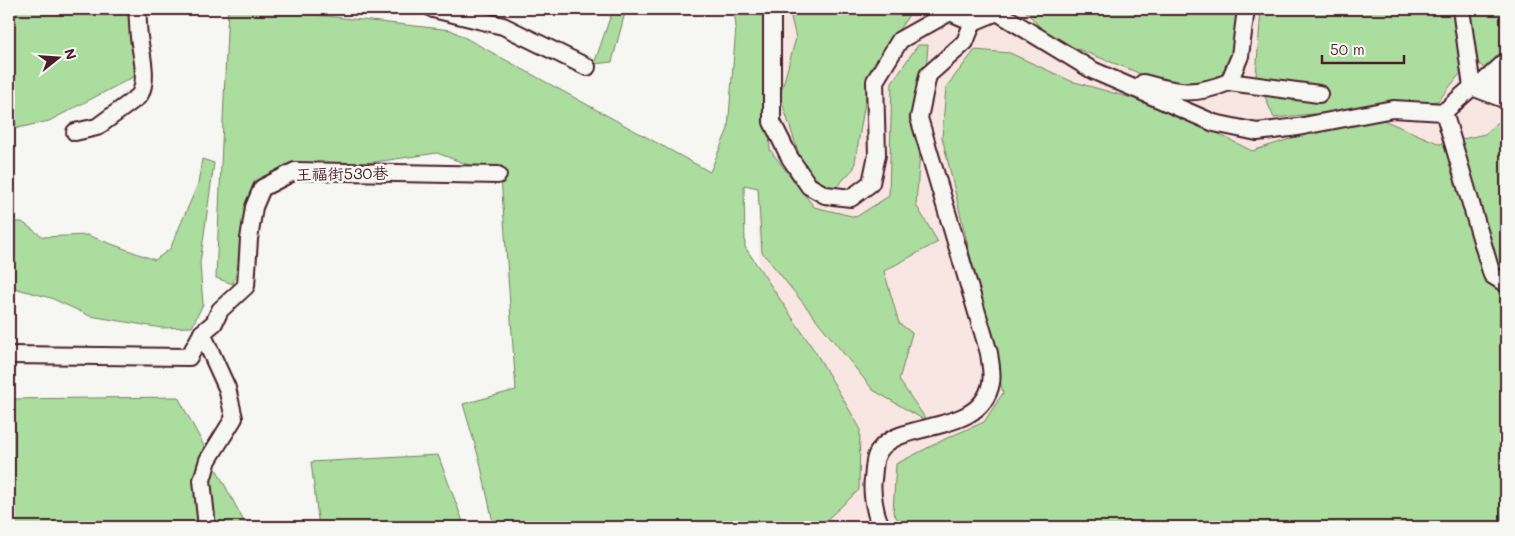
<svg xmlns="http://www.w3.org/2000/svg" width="1515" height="536" font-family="Mali,'LXGW WenKai TC',sans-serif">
<rect width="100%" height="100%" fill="#f6f6f2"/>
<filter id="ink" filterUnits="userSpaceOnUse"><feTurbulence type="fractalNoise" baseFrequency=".02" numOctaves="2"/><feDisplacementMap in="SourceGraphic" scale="10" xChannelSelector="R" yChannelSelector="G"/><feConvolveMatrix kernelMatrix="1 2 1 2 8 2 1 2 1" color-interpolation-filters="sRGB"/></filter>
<g filter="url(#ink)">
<polygon fill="#f8e6e2" points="752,9 1506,9 1506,148 1432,527 659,527 763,392"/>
<g fill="#abdd9e" stroke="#7a7e64">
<polygon points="9,9 130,9 141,73 49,121 9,130"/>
<polygon points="228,9 263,9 451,30 710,172 728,129 736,27 734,9 762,9 770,150 814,207 856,217 889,196 892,82 918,45 928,45 916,205 938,242 884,271 899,323 912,333 899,380 928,422 873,390 762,252 758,188 744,185 745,247 816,353 860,428 859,490 819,527 494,527 480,462 463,404 516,390 501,177 437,153 264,178 233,284 216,278"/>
<polygon points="613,9 626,9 612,62 594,64"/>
<polygon points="789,9 913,9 870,72 854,168 832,192 803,167 780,96 796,38"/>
<polygon points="1024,9 1248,9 1226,90 1181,96 1134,71 1049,38"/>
<polygon points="1261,9 1454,9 1464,69 1438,101 1274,118 1256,76"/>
<polygon points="1465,9 1506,9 1506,93 1474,58"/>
<polygon points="975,50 1010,53 1071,81 1135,99 1207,128 1252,151 1315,131 1381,119 1440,144 1485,134 1506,115 1506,527 902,527 893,512 896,464 947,438 984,422 1003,393 942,137 946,87"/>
<polygon points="202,159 214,163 200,263 203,304 192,327 162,328 90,316 51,298 14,288 9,291 9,222 22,222 43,237 87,235 155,260 170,249 198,184"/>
<polygon points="178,397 247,527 9,527 9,399"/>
<polygon points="438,455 465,527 319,527 311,462"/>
</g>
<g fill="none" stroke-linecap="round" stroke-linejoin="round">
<g stroke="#4a1f2b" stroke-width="20">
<g id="minor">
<polyline points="433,9 503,26 587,67"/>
<polyline points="772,9 772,122 790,158 809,186 825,195 851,198 871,183 877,155 875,81 900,40 950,12 973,22 997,12 998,9"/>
<polyline points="997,12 1092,70 1214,123 1257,132 1298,127 1393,109 1444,112 1472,87 1461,9"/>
<polyline points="1229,82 1319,94"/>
<path d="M1143,83c36,10 51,13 86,-1l11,-26 6,-47"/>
<polyline points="1476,86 1506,83"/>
<polyline points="1479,86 1506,61"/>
<polyline points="1472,87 1506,100"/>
<polyline points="1444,112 1492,275 1506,284"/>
<path d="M75,132l22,-5 42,-31c10,-15 2,-43 0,-59 -1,-9 -1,-19 -2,-28"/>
<polyline points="202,333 227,388 234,418 208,460 202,480 207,527"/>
<polyline points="9,355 189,357 202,333 214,323 220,310 246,286 249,239 254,207 262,188 295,171 498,175"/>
<path d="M882,527c-7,-10 -11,-36 -9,-48 1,-7 1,-16 3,-22 15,-41 104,-17 115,-74 2,-9 -1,-21 -2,-30l-70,-235 9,-43 37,-33 8,-20"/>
</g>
</g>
<use href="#minor" stroke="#f6f6f2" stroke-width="16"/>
</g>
</g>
<g text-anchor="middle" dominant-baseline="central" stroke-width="5" stroke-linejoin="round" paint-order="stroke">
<g font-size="16" fill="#4a1f2b" stroke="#f6f6f2">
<text transform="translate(342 173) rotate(-1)">王福街530巷</text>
</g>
</g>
<rect width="1515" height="536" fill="none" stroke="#f6f6f2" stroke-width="30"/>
<rect x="15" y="15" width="1485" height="506" fill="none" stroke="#4a1f2b" stroke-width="2" filter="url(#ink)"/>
<g transform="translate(58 58) rotate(73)" stroke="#f6f6f2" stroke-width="4" paint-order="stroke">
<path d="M0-4L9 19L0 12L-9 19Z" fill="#4a1f2b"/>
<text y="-8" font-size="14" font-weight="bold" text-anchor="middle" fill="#4a1f2b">N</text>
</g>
<path d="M1322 55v8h82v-8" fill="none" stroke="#4a1f2b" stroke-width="2.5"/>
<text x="1330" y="55" font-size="15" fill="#4a1f2b" stroke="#f6f6f2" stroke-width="4" paint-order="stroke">50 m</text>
</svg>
